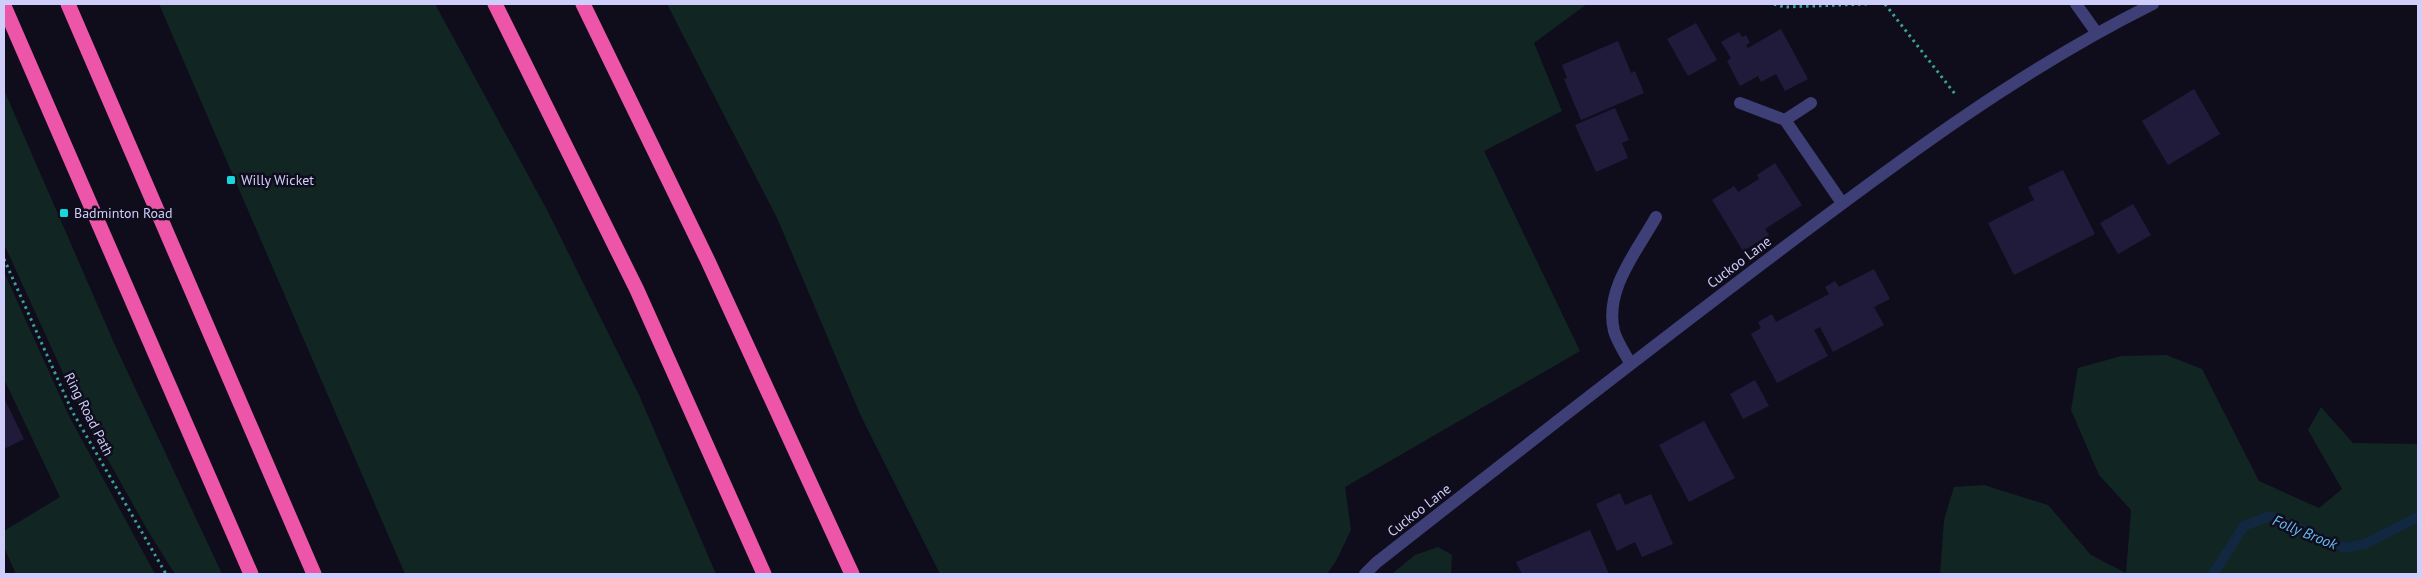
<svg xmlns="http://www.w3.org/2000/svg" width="2422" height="578" font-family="'PT Sans',sans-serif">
<rect width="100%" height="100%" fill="#0f0d1c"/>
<g fill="#112523">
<polygon points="159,4 435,4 547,210 639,395 716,574 405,574"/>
<polygon points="667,4 1587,4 1534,43 1562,111 1484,151 1580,351 1345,487 1351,530 1336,561 1327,574 940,574 860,414 778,220"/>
<polygon points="4,90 114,343 222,574 175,574 148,531 80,410 4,244"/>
<polygon points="4,272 69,416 155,574 16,574 4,547 4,531 60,497 4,379"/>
<polygon points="2166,355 2202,369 2259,481 2319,508 2342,489 2308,430 2321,407 2353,443 2418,444 2418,574 1940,574 1944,520 1954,487 1984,485 2048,505 2091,555 2126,573 2131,510 2099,475 2071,410 2078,368 2121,356"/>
<polygon points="1438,547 1452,555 1451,574 1392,574 1415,555"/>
</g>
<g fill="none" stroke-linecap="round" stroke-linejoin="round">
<polyline stroke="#122740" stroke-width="10" points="2213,574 2244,526 2270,516 2344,548 2365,544 2418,517"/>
</g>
<g fill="#201b3b">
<polygon points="1696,23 1717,60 1688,76 1667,39"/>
<polygon points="1781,29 1808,79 1785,91 1776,74 1761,82 1758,76 1740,86 1727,61 1731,58 1721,42 1739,32 1742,37 1746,35 1750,43 1746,45 1748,48"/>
<polygon points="1618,41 1631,73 1635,71 1644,93 1581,120 1564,79 1567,78 1562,65"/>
<polygon points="2194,89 2220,134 2168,165 2142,121"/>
<polygon points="1615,108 1629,140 1622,143 1628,158 1596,172 1575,125"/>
<polygon points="1775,163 1802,205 1765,229 1769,235 1743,251 1712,200 1734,186 1738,192 1759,179 1757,175"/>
<polygon points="2063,170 2095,234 2014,275 1988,223 2034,200 2028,187"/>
<polygon points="2133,204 2151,235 2118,254 2100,223"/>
<polygon points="1874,269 1890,299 1874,307 1884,325 1833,352 1820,327 1814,330 1828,356 1777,383 1751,334 1761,328 1758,322 1772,314 1776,322 1829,294 1825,287 1835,281 1839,287"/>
<polygon points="1755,380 1769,406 1743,419 1730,394"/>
<polygon points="4,398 24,439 4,449"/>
<polygon points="1704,421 1735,478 1689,502 1659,445"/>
<polygon points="1620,493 1625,505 1651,494 1673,544 1642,557 1635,542 1617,551 1596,504"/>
<polygon points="1590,530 1609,574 1522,574 1516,562"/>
</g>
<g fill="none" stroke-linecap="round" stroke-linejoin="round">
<g stroke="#39a295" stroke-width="3" stroke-dasharray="2.5 4" stroke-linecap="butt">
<polyline points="1774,4 1784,7 1868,4"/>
<polyline points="1885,4 1955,94"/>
<polyline points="4,259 72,411 166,574"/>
</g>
<g stroke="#3d3f76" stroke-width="12">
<polyline points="2076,4 2096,32"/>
<polyline points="1740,103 1785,120 1842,203"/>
<polyline points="1785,120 1811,103"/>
<path d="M1630,363c-5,-10 -13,-21 -16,-32 -10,-41 23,-80 42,-114"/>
<path d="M1365,574l11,-11c136,-107 273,-214 411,-318 117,-88 235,-176 366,-241"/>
</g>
<g stroke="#ed55a9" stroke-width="15">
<polyline points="68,4 314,574"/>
<polyline points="495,4 637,290 764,574"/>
<polyline points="583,4 708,261 852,574"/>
<polyline points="4,6 251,574"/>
</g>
</g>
<g fill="#17d6dc" stroke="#0f0d1c" stroke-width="2">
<rect x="226" y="175" width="10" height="10" rx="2.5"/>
<rect x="59" y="208" width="10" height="10" rx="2.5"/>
</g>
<g text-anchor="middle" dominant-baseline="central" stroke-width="5" stroke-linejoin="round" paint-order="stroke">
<g font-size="14" fill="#cfcdfa" stroke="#0f0d1c" text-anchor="start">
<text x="241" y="180">Willy Wicket</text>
<text x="74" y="213">Badminton Road</text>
</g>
<g font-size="14" fill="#cfcdfa" stroke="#0f0d1c">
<text transform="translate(1739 262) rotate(-37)">Cuckoo Lane</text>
<text transform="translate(89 414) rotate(63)">Ring Road Path</text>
<text transform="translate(1419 510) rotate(-38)">Cuckoo Lane</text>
</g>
<g font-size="15" font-style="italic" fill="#66b9ef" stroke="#0f0d1c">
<text transform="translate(2305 532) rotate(22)">Folly Brook</text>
</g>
</g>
<rect width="2422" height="578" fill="none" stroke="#cfcdfa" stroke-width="10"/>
</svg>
